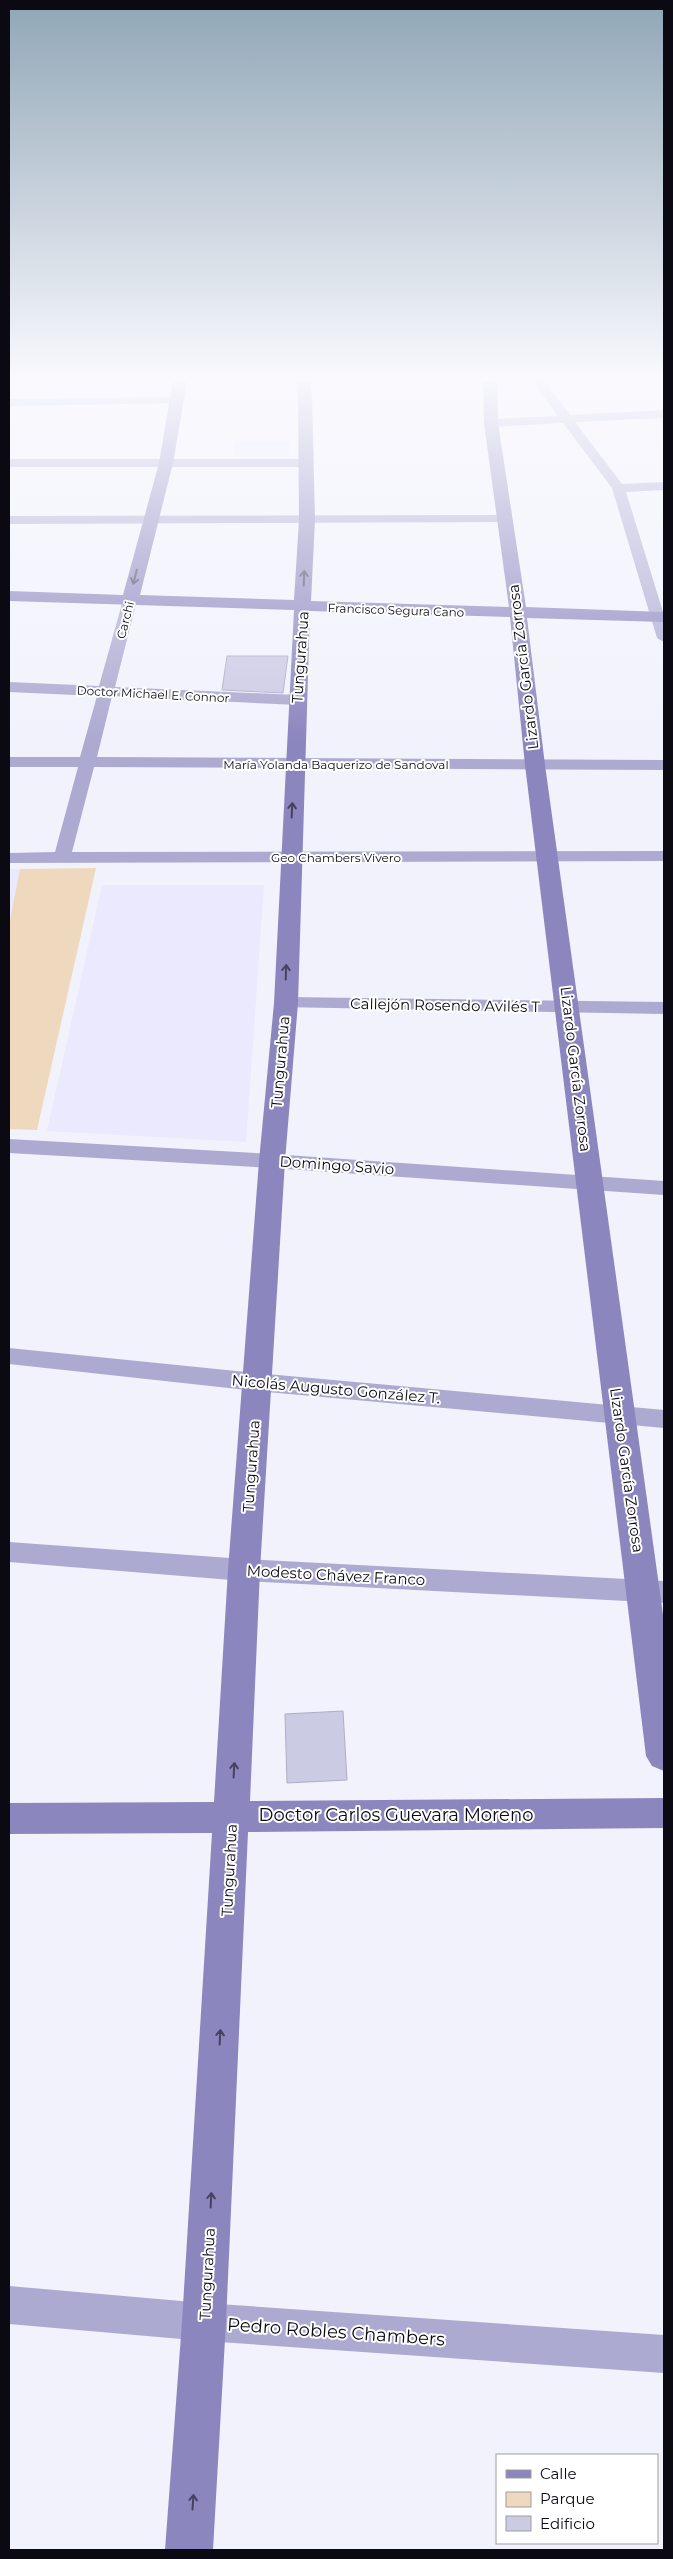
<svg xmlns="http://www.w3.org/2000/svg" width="673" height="2559" font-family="Montserrat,sans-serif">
<rect width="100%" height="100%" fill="#f2f2fc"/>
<g fill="#eae9fd">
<polygon points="235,442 290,442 288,456 233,456"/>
<polygon points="9,869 20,869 9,925"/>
<polygon points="102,885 264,885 246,1142 47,1131"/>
</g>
<polygon fill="#efd9be" points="96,868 37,1130 9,1129 9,925 20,869"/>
<g fill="#cccbe4" stroke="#aeadc5">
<polygon points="227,656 288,656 283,693 222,690"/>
<polygon points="343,1711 347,1780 287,1783 285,1714"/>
</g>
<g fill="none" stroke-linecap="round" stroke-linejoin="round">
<g fill="#adaad1" fill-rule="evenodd">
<polygon points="532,381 544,381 570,415 664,410 664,418 575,422 622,484 664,482 664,490 626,492 664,615 664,642 657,638 612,488 563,423 491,427 485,423 491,419 558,416"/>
<polygon points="178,397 184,401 182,403 9,406 9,399"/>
<polygon points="9,459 306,459 312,463 306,467 9,467"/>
<polygon points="504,515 509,516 511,519 509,522 9,524 9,516"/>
<polygon points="130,596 137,600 115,687 297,695 305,700 297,705 112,696 97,757 664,760 664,770 94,767 72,852 664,851 664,861 9,863 9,853 55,852 78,767 9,767 9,757 80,757 97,696 9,692 9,682 99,686 123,600"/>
<polygon points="286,997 664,1002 664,1014 279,1007 276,1003 279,999"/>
<polygon points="9,1139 272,1154 664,1181 664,1195 272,1168 9,1153"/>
<polygon points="9,1348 256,1373 664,1410 664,1428 256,1391 9,1364"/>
<polygon points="9,1542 244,1559 664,1581 664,1603 244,1581 9,1562"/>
<polygon points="9,2286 204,2303 664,2335 664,2373 204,2341 9,2324"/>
</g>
<polygon fill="#8c86bf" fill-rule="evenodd" points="173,381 187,381 173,463 140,595 294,600 299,520 298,397 295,381 309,381 312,397 315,520 311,601 509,607 484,423 483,381 497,381 498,423 526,607 664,612 664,622 527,618 545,765 664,1622 664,1771 652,1766 646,1756 525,765 510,617 310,611 298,1003 285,1161 260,1570 250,1801 664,1798 664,1828 248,1832 226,2322 213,2550 165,2550 182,2322 212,1833 9,1834 9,1803 214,1802 228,1570 259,1161 274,1003 294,610 9,601 9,591 123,595 159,463"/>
</g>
<defs><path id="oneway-shaft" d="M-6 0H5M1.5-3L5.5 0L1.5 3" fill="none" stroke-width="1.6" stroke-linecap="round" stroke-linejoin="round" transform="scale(1.25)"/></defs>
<g stroke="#454260">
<use href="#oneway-shaft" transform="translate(135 577) rotate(104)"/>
<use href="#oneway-shaft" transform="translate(304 578) rotate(-88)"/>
<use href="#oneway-shaft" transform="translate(292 810) rotate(-87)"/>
<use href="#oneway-shaft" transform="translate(286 972) rotate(-88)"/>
<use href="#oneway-shaft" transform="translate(234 1770) rotate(-87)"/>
<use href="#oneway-shaft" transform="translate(220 2037) rotate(-87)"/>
<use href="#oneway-shaft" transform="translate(211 2200) rotate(-87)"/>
<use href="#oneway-shaft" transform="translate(193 2502) rotate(-86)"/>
</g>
<linearGradient id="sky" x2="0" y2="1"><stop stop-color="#90a6b6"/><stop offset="0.51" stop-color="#f9f9fe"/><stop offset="1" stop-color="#f9f9fe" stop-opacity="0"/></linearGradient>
<rect width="673" height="740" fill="url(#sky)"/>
<g text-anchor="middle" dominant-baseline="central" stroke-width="4" stroke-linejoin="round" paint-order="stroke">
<g font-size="12" fill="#0b0a12" stroke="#fff">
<text transform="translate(396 610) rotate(2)">Francisco Segura Cano</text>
<text transform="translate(125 620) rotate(-76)">Carchi</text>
<text transform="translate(153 694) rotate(3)">Doctor Michael E. Connor</text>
<text x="336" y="764">María Yolanda Baquerizo de Sandoval</text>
<text x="336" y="857">Geo Chambers Vivero</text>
</g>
<g font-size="15" fill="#0b0a12" stroke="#fff">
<text transform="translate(300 657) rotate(-86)">Tungurahua</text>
<text transform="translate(523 667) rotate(-97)">Lizardo García Zorrosa</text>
<text transform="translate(445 1005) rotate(1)">Callejón Rosendo Avilés T</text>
<text transform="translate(280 1062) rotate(-85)">Tungurahua</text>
<text transform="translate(576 1069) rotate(83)">Lizardo García Zorrosa</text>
<text transform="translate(337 1165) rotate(4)">Domingo Savio</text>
<text transform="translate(336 1389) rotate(5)">Nicolás Augusto González T.</text>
<text transform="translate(251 1466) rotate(-86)">Tungurahua</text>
<text transform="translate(627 1470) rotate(82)">Lizardo García Zorrosa</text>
<text transform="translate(336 1575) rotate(3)">Modesto Chávez Franco</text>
<text transform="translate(229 1870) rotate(-87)">Tungurahua</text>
<text transform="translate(207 2274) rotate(-87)">Tungurahua</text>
</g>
<g font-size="18" fill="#0b0a12" stroke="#fff">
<text x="396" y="1815">Doctor Carlos Guevara Moreno</text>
<text transform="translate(336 2332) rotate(4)">Pedro Robles Chambers</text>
</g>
</g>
<rect width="673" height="2559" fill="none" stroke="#0b0a12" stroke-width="20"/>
<rect x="496" y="2454" width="162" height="90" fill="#ffffff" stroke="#9d9da0"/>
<rect x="506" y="2470" width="25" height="8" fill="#8c86bf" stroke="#9d9da0"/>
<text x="540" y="2479" font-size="15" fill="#0b0a12">Calle</text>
<rect x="506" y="2492" width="25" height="15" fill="#efd9be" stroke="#9d9da0"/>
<text x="540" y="2504" font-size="15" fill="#0b0a12">Parque</text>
<rect x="506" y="2516" width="25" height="15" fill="#cccbe4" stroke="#9d9da0"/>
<text x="540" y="2529" font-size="15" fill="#0b0a12">Edificio</text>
</svg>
